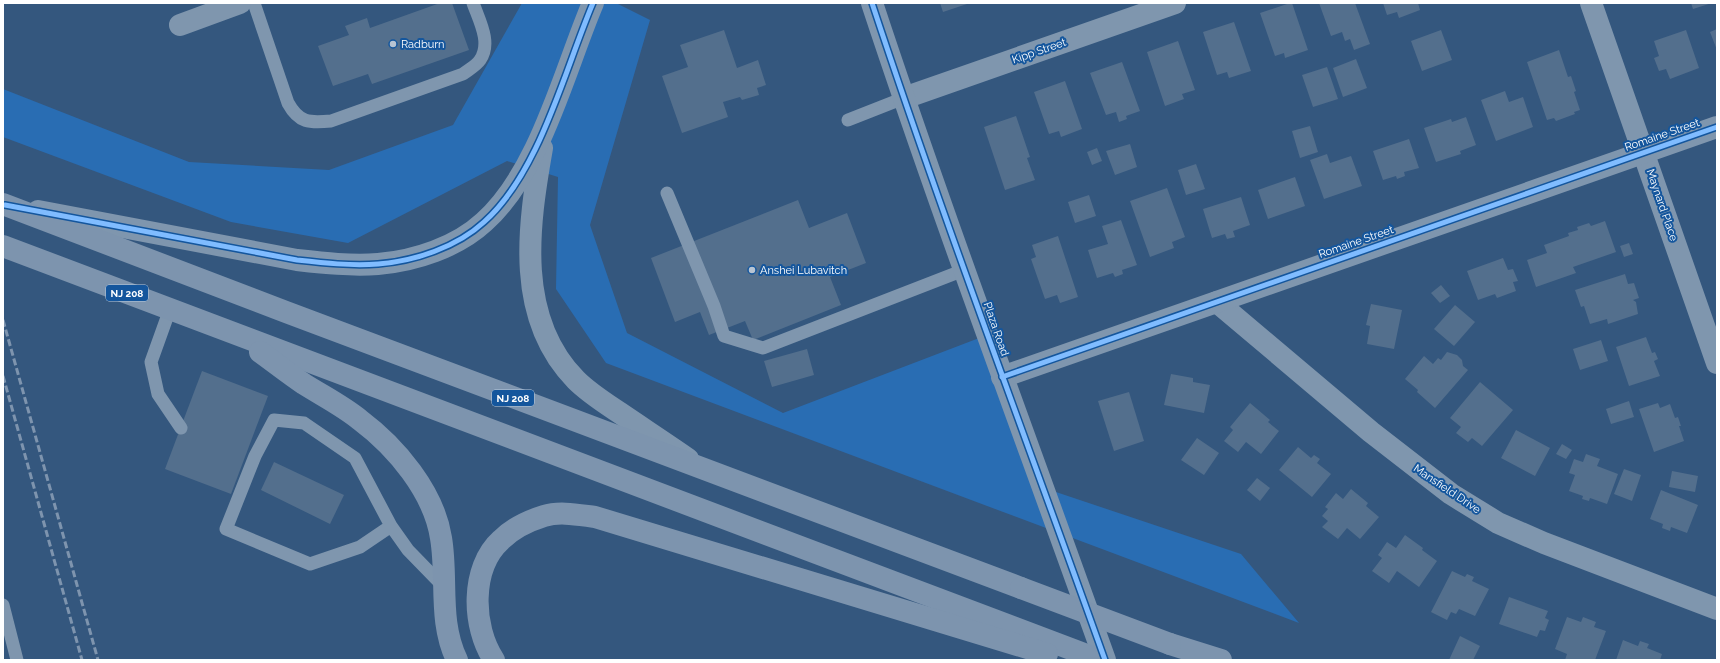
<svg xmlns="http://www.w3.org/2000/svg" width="1720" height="663" font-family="Raleway,sans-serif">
<rect width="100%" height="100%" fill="#34577e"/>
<polygon fill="#296db3" points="522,3 616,3 650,20 590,225 627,333 783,413 987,335 1044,488 1241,554 1299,623 606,363 556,289 558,177 507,161 348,243 231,222 3,137 3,89 189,162 329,170 453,125"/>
<g fill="#536f8d">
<polygon points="440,3 452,3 469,50 372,84 368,74 333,86 318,46 349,35 345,26 367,18 370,28"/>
<polygon points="940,3 970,3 943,12"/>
<polygon points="1290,3 1292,3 1308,50 1285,58 1284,53 1275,56 1260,13"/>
<polygon points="1319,3 1355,3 1370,44 1354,50 1350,39 1345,41 1342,32 1331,36"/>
<polygon points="1383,3 1418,3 1420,10 1399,18 1397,12 1387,15"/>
<polygon points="1691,3 1712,3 1693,9"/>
<polygon points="1234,22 1251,71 1229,78 1227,72 1217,75 1203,32"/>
<polygon points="1717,29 1717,50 1710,32"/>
<polygon points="724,30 737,68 758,60 766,85 757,88 759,95 742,100 740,97 723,102 728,117 682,133 662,76 688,67 680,45"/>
<polygon points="1441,30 1452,60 1422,71 1411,41"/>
<polygon points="1686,30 1699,68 1670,79 1666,69 1659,71 1654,58 1659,56 1654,41"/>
<polygon points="1178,41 1195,90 1182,94 1184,99 1165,106 1147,52"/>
<polygon points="1559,50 1568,77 1571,76 1576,91 1574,92 1580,110 1574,112 1575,114 1556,121 1554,118 1547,120 1527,62"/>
<polygon points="1356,59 1367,88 1343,97 1333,68"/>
<polygon points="1122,62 1140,111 1126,116 1127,119 1119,122 1116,112 1106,115 1090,73"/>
<polygon points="1327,67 1338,99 1313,107 1302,75"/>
<polygon points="1065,81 1082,129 1061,137 1059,131 1049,134 1034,92"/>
<polygon points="1505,91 1509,102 1523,97 1533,127 1496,141 1481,100"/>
<polygon points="1016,116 1030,157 1027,158 1035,180 1005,190 984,127"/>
<polygon points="1466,117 1476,145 1460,151 1461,154 1436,162 1424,128 1451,119 1452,122"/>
<polygon points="1310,126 1318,152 1300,158 1292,131"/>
<polygon points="1409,139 1419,168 1404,172 1405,176 1397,179 1396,176 1383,180 1373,151"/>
<polygon points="1130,144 1137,167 1115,175 1106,151"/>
<polygon points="1097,148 1102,161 1092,165 1087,152"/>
<polygon points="1327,154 1330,163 1351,156 1362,186 1324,199 1310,160"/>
<polygon points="1196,164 1205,189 1186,195 1178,170"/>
<polygon points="1295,177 1305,206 1268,219 1258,190"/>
<polygon points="1167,188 1185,237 1172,242 1174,248 1150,257 1130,201"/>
<polygon points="1089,195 1096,216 1075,223 1068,202"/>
<polygon points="1241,197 1250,225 1233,231 1235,237 1227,239 1225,234 1212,238 1203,209"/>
<polygon points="798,200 809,228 847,213 866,263 830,277 841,305 753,340 745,321 709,335 700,312 675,322 651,258"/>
<polygon points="1121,220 1137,265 1122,270 1123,274 1115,277 1113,273 1097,278 1088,250 1108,244 1102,226"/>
<polygon points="1605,221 1616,252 1573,267 1576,273 1536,287 1527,260 1547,253 1544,245 1569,236 1568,233 1578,230 1577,227 1589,223 1591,226"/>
<polygon points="1058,236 1078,297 1060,303 1057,295 1045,299 1031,259 1036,257 1032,245"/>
<polygon points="1629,243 1633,254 1624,257 1620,246"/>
<polygon points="1503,258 1508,270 1513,269 1518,281 1513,282 1516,291 1497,298 1495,294 1478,300 1467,271"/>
<polygon points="1625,274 1628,284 1634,283 1639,298 1633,300 1636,302 1638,314 1608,324 1607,319 1590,324 1584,306 1581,307 1575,290"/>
<polygon points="1441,285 1450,296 1440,303 1431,293"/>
<polygon points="1371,304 1402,310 1394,349 1367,344 1370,326 1366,325"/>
<polygon points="1455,305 1475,322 1454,346 1434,329"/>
<polygon points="1646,337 1652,353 1655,352 1658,359 1654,361 1660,376 1629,386 1616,347"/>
<polygon points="1601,340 1608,361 1580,370 1573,349"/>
<polygon points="807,349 814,375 772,387 764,361"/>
<polygon points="1447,352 1457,355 1462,360 1463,366 1468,370 1435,408 1417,392 1418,390 1405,379 1424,356 1433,364 1438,358 1441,360"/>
<polygon points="202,371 268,396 231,494 165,469"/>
<polygon points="1171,374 1193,378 1193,382 1210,385 1204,413 1164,405"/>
<polygon points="1480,382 1513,410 1482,446 1472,438 1468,442 1456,433 1461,427 1450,418"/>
<polygon points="1129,392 1144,441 1114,451 1098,401"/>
<polygon points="1629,401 1634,417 1611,424 1606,409"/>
<polygon points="1250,403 1270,420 1268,422 1279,431 1261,454 1246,442 1238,452 1224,441 1233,430 1230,427"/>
<polygon points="1658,403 1660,408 1670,404 1675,418 1678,417 1681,426 1679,426 1684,441 1654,452 1639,409"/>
<polygon points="1516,430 1550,448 1535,476 1501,458"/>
<polygon points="1197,438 1219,453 1204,475 1181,460"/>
<polygon points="1562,444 1572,450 1566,459 1556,454"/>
<polygon points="1298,447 1311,458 1314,455 1320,459 1317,463 1331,474 1312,497 1279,470"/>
<polygon points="1586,454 1600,459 1597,466 1618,474 1607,504 1590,498 1589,501 1582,499 1583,496 1569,491 1575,475 1569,473 1574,459 1583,462"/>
<polygon points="274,462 344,495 330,524 261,490"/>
<polygon points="1624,469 1641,475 1632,501 1614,494"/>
<polygon points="1672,471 1698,476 1695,492 1669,487"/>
<polygon points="1257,478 1270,488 1260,501 1247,490"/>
<polygon points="1351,489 1368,503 1366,506 1379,517 1360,539 1347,528 1338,539 1322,527 1328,521 1322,516 1328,509 1325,507 1336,493 1343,499"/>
<polygon points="1661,490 1698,505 1687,533 1671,527 1670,531 1662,528 1663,524 1650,519"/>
<polygon points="1405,535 1423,548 1422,550 1437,561 1419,587 1397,571 1389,583 1372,571 1382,558 1378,555 1387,542 1396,548"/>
<polygon points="1452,571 1465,577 1467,574 1474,577 1472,581 1489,589 1475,616 1459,609 1456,614 1451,612 1447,620 1431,612"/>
<polygon points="1509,597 1548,611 1545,618 1549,620 1545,631 1540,630 1537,637 1499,624"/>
<polygon points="1567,617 1581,622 1583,617 1596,622 1594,627 1606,631 1595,660 1565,660 1567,654 1555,649"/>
<polygon points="1460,636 1480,646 1473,660 1449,660"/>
<polygon points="1623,640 1638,646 1640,641 1649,644 1647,648 1662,654 1660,660 1616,660"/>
</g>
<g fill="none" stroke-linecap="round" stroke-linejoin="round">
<g stroke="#7f96ae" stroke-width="13">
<path d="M254,3l34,100c11,20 21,20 43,18l132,-47c5,-4 13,-8 17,-14 12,-17 -1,-40 -7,-57"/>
<polyline points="848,120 904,98"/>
<polyline points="667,193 714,306 724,336 763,348 964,270"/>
<polyline points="170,309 151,362 158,394 181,428"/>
<polyline points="391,526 360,547 310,564 226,529 255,456 274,420 304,423 355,458 391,526 408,550 444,587"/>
<polyline points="3,605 17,660"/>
</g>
<g stroke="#7f96ae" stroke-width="22">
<polyline points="1591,3 1717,363"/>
<polyline points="180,25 240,3"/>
<polyline points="904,98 1175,3"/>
<polyline points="1217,302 1371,432 1451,494 1498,523 1544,543 1717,609"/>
<polyline points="1002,377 1717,127"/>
</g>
<g stroke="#7f96ae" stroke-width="22">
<path d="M872,3c73,221 155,438 233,657"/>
<path d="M542,148c-14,79 -27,170 34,232 13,13 29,23 44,33 22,15 45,30 68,46"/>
<path d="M38,211l259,49c27,3 54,6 81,4 37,-3 79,-17 106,-42 56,-50 80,-151 109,-219"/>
</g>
<g stroke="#7d94ae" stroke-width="22">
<polyline points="3,204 286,312 1021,588"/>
<polyline points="3,246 1100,660"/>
<path d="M260,352c14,10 29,22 44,32 19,12 39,22 56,36 36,27 74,72 81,118 7,41 -3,83 16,122"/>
<polyline points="1170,644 1221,660"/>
<path d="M494,660c-22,-33 -24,-92 7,-120 12,-12 27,-19 43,-24 16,-5 35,-1 51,1l452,137"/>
</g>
<g stroke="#7e94ae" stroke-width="3" stroke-dasharray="7 3" stroke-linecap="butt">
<polyline points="3,320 98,660"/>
<polyline points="3,376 82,660"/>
</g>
<polyline stroke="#7d94ae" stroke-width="22" points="1021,588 1170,644"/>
<g stroke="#14569d" stroke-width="8">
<g id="cycleway">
<path d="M872,3c73,221 155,438 233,657"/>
<path d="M5,205l292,55c27,3 54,6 81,4 37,-3 79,-17 106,-42 56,-50 80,-151 109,-219"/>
<polyline points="1002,377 1717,127"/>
</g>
</g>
<use href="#cycleway" stroke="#80bcff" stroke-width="5"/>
</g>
<g fill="#b8c4d2" stroke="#14569d" stroke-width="1.5">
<circle cx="393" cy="44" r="4"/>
<circle cx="752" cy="270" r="4"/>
</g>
<g text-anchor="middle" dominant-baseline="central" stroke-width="4" stroke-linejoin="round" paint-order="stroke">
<g fill="#14569d" stroke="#b8cce2" stroke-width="1">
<rect x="106" y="285" width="42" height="16" rx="3"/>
<rect x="492" y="390" width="42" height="16" rx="3"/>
</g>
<g font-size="10" font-weight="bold" fill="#fff">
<text x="127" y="293">NJ 208</text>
<text x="513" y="398">NJ 208</text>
</g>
<g font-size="11" fill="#fff" stroke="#14569d" text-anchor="start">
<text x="401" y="44">Radburn</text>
<text x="760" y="270">Anshei Lubavitch</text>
</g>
<g font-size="11" fill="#fff" stroke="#14569d">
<text transform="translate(1039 51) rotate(-19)">Kipp Street</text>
<text transform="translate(1662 135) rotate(-19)">Romaine Street</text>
<text transform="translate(1662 205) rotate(71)">Maynard Place</text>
<text transform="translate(1356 242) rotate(-19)">Romaine Street</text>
<text transform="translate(996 329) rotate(71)">Plaza Road</text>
<text transform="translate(1447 489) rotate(34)">Mansfield Drive</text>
</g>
</g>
<rect width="1720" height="663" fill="none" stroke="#ffffff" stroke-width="8"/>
</svg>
